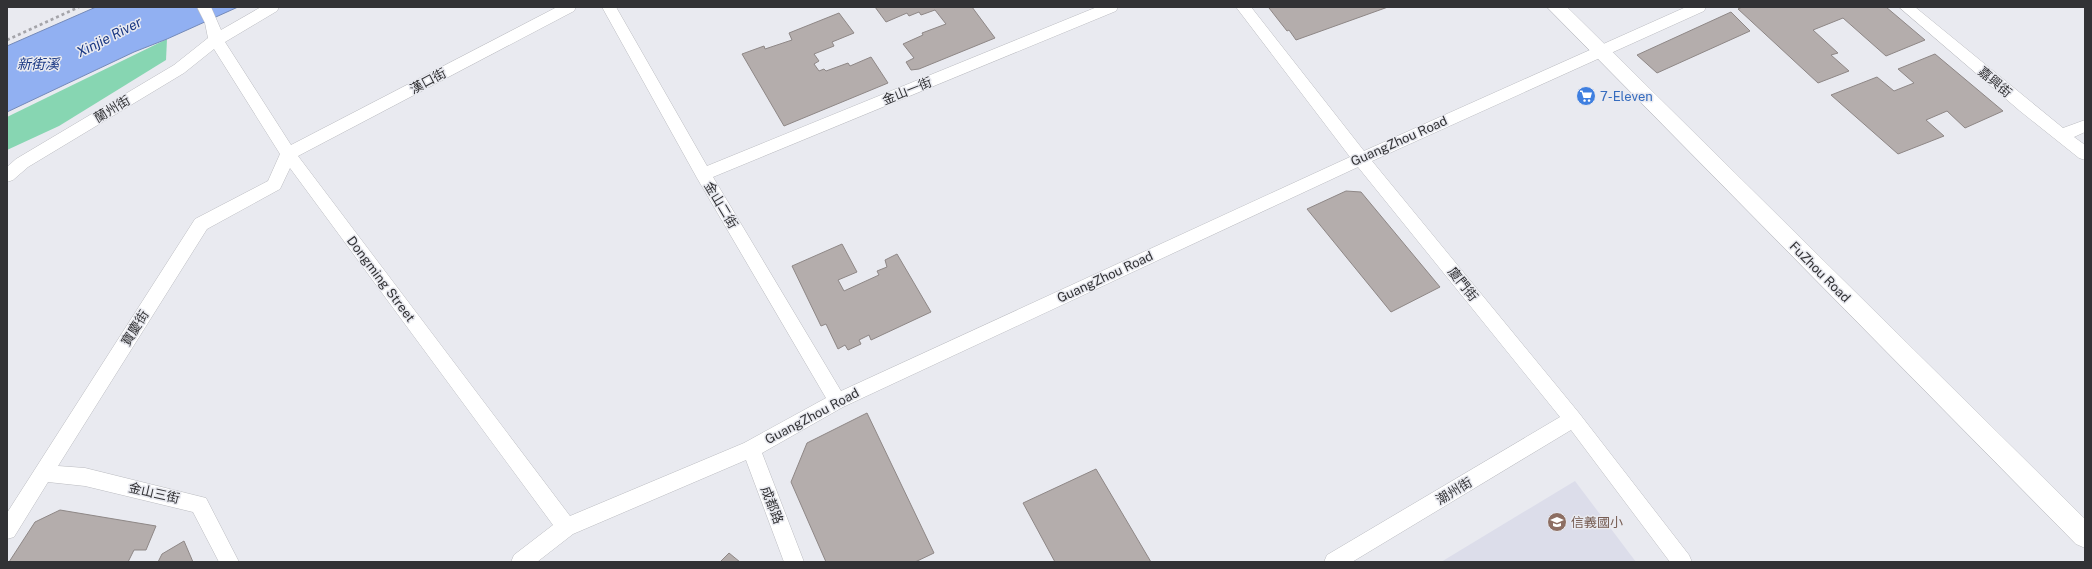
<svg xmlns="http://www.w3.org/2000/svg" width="2092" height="569" font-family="'Public Sans','Noto Sans TC',sans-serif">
<rect width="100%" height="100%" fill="#e9eaf0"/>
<polygon fill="#dcddea" points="1575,481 1636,562 1441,562"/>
<polygon fill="#87d6b2" points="167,39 166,60 59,126 7,150 7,117"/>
<polygon fill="#91b0f2" stroke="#748ab9" points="96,7 238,7 167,39 134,52 7,112 7,46"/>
<g fill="#b4adac" stroke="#8e8786">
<polygon points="875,7 972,7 995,38 919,69 911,70 906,62 914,58 903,44 923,35 922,33 946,24 935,10 921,15 919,12 909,16 907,13 886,22"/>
<polygon points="1271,7 1388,7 1296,40 1289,30 1287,31 1269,8"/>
<polygon points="1742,7 1886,7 1925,40 1886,56 1843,18 1813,30 1838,53 1831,55 1849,71 1818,83 1738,9"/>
<polygon points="1731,12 1750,31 1657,73 1637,55"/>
<polygon points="839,13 854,33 832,42 834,46 814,54 819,61 814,64 819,71 824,69 826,71 848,63 850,66 871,57 888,83 784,126 742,54 764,46 765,49 792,40 789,33"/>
<polygon points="1935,54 2003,111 1965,128 1947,111 1926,120 1944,136 1898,154 1831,95 1877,77 1894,91 1914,83 1898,69"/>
<polygon points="1346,191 1361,192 1440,287 1391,312 1307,209"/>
<polygon points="842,244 857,272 838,280 844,291 879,275 877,271 887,267 885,260 897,254 931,312 871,340 869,335 859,340 861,344 848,350 845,345 838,349 826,324 821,326 792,266"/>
<polygon points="867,413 934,553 915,562 826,562 791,482 807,443"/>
<polygon points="1096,469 1151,562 1055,562 1023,503"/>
<polygon points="60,510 156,526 146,550 134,550 128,562 9,562 35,522"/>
<polygon points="184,541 193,562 158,562 162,554"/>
<polygon points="729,553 740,562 720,562"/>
</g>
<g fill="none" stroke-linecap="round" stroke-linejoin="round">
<g stroke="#bbbcc1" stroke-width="1">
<g id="lane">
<polygon points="197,7 211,7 221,30 261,7 279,7 277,11 225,42 291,145 557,7 576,7 574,11 298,156 570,516 744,443 826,398 697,178 602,7 616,7 707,166 1097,7 1118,7 1116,11 713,177 841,391 1350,157 1236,7 1251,7 1364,151 1686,7 1706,7 1704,11 1372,161 1579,413 1689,555 1692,562 1670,562 1571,430 1352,562 1324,562 1327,555 1560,417 1358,167 843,407 762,453 804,562 784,562 746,460 573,534 537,562 511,562 514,555 553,525 290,168 280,189 207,229 58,466 85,468 206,498 239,562 219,562 193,512 85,486 48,482 14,537 7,539 7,513 195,219 268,181 280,154 214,49 184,73 28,167 13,180 7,182 7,167 16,159 174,65 208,38 205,23"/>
<polygon points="1899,7 1915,7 2063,128 2085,120 2085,132 2074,137 2085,145 2085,160 2079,158 2020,111"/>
</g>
</g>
<g stroke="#bbbcc1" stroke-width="1">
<polygon id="street" points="1547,7 1567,7 2085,519 2085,548 2076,544"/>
</g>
<polyline stroke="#a4a4a9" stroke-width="2.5" stroke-dasharray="3 3" stroke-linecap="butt" points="7,40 79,7"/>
<use href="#lane" fill="#fff" fill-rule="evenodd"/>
<use href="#street" fill="#fff" fill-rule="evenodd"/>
</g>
<defs>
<g id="supermarket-disc" transform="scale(1)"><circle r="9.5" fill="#3f7fe0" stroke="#e9eaf0"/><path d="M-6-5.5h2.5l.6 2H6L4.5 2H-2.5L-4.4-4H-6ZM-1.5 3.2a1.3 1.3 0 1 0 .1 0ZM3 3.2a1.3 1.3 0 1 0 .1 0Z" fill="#fff"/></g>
<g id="school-disc" transform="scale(1)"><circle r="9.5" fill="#8d6e63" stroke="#e9eaf0"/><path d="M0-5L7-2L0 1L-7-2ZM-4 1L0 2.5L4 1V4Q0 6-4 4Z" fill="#fff"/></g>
</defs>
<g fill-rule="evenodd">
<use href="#supermarket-disc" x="1586" y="96"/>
<use href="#school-disc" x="1557" y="522"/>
</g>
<g text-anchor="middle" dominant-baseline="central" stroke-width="3" stroke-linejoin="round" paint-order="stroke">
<g font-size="13" fill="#323235" stroke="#e9eaf0">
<text transform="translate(428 81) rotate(-28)">漢口街</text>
<text transform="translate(1995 82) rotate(40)">嘉興街</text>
<text transform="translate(907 91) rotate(-22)">金山一街</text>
<text transform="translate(112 109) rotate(-31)">蘭州街</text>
<text transform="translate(1399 141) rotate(-24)">GuangZhou Road</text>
<text transform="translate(721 205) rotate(59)">金山二街</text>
<text transform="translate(1820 272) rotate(45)">FuZhou Road</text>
<text transform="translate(1105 277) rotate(-25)">GuangZhou Road</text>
<text transform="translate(381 279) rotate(53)">Dongming Street</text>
<text transform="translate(1463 284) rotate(51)">廈門街</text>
<text transform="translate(135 328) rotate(-58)">寶慶街</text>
<text transform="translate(812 416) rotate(-28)">GuangZhou Road</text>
<text transform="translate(1454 491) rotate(-31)">潮州街</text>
<text transform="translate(154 493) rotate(13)">金山三街</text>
<text transform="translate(772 505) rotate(69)">成都路</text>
</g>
<g font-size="13" fill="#366cbe" stroke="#e9eaf0" text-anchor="start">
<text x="1600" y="96">7-Eleven</text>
</g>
<g font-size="13" fill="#785e54" stroke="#e9eaf0" text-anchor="start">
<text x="1571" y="522">信義國小</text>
</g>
<g font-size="14" font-style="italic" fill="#1b3984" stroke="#e9eaf0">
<text transform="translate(109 37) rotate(-27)">Xinjie River</text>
<text x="38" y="64">新街溪</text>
</g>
</g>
<rect width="2092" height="569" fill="none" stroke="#323235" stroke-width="16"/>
</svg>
